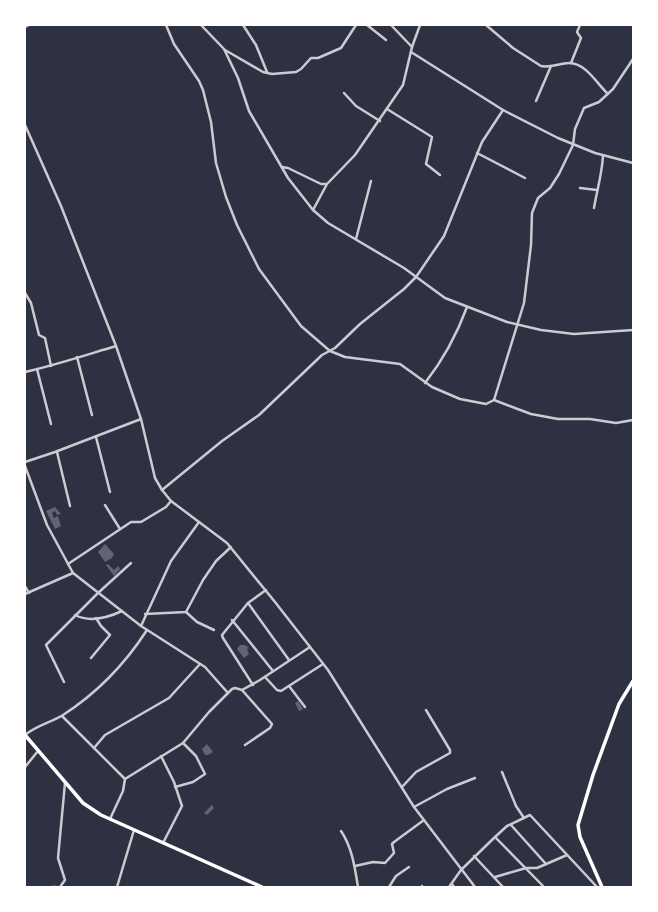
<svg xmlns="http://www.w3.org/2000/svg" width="658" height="912" font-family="Rubik,sans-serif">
<rect width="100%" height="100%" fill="#2d3142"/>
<g fill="#626471">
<polygon points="55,507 61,514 57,515 55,511 52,513 54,518 58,516 61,526 55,529 46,511"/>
<polygon points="105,544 114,554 112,558 105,562 98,552"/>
<polygon points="108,564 114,570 118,566 120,569 114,576 106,565"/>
<polygon points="240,645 245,645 249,648 247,649 249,654 244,658 237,649"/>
<polygon points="298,701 303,709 299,711 295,703"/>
<polygon points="207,744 213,752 208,755 205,755 202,749"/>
<polygon points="212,805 214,808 207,815 204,813"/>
</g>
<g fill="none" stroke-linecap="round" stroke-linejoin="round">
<g stroke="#caccd0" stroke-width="2.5">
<polyline points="166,25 174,44 199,81 203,90 211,122 216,163 226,197 237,225 259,269 301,326 330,351 345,357 400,364 432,387 460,399 486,404 494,400 524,303 531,245 532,213 538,198 550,188 559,174 573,145 575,129 584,108 599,102 613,89 633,59"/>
<polyline points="201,25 224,49 238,78 249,111 288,178 313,210 328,223 404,268 445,298 507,322 541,330 574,334 633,330"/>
<polyline points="243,25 256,45 267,72"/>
<polyline points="367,25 386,40"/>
<polyline points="391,25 412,47"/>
<path d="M486,25l27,23 28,18c10,2 19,-3 28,-3 17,0 28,21 39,31"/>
<polyline points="25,27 29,25"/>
<polyline points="225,50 263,72 272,74 296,72 301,69 311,58 318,58 341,48 356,25"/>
<polyline points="411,52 503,110 558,138 595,153 633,163"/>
<polyline points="571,63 581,38 577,32 580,25"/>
<polyline points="344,93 356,106 380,121"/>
<polyline points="536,101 551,66"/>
<polyline points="387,109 432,137 426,164 440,175"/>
<polyline points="25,125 61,206 116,346 141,419 155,478 162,490 171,501 227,543 275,602 328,670 414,807 475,887"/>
<polyline points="477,153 525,178"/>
<polyline points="282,167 288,168 321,184 326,184"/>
<polyline points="580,188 597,190"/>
<path d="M594,208c3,-18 8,-34 9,-52"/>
<polyline points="313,210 327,184 355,155 403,85 412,47 420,25"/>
<polyline points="356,239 371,181"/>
<polyline points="25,293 31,303 39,335 45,338 51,366"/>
<polyline points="77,357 92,415"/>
<polyline points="37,369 51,424"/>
<path d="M25,372c31,-7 61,-17 91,-26"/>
<path d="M425,383c18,-23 32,-49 42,-76"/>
<polyline points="494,400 531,414 558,419 590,419 616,423 633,420"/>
<polyline points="96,437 110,492"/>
<polyline points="57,452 70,506"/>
<polyline points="25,462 55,452 141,419"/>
<polyline points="25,466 47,525 73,573 141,626 205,667 228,693"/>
<polyline points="162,490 222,441 259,415 322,355 335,348 360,324 404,289 416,277 444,236 482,142 503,110"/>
<polyline points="105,505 120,529"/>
<polyline points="68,564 131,522 141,522 166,507 171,501"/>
<polyline points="25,586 29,593"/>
<polyline points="25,594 73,573"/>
<polyline points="248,603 289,660"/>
<polyline points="186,612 197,622 214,630"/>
<polyline points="145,614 186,612 203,580 216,561 231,547"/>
<path d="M75,615c15,8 32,3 47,-4"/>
<polyline points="232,620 273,671"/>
<polyline points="141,626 171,561 199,522"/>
<polyline points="91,658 110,635 101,626 96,618"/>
<polyline points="265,677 277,690 281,691 323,664"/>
<polyline points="64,682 46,645 98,593 131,563"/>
<polyline points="253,685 223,638 222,635 248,603 266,590"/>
<polyline points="289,686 305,707"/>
<polyline points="242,690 272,724 270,728 245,745"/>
<polyline points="62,716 125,779"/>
<path d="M25,735c12,-10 25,-12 38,-20 34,-22 62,-51 84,-85"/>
<polyline points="94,748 105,735 169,698 200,664"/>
<polyline points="161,756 174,782 182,806 163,843"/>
<polyline points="25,767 38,751"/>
<polyline points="502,772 516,806 524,818"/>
<polyline points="175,787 193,782 205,774 196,756 183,743"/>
<polyline points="402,787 416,772 450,753 450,750 426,710"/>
<polyline points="414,807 447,789 475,778"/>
<polyline points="110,819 123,791 125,779 183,743 209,712 232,689 235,688 242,690 260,680 310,647"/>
<polyline points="511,825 546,864"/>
<path d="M341,831c11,16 14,37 17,56"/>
<polyline points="495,837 544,887"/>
<polyline points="474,856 503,887"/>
<polyline points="355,866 373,862 385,863 394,853 392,844 394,842 424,820"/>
<polyline points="495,877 526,868 537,868 567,855"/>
<polyline points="452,884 454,887"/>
<polyline points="422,886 422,887"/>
<polyline points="52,887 56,887"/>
<polyline points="60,887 65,880 58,858 65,783"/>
<polyline points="117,887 134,830"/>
<polyline points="389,887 396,876 409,867"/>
<polyline points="449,887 461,870 495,837 507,826 530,815 597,887"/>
</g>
<g stroke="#fff" stroke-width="3.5">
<polyline points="25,735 83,803 101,815 262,887"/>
<polyline points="602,887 580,837 578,825 593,775 619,704 633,681"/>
</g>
</g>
<rect width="658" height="912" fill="none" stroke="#ffffff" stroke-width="52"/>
</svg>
